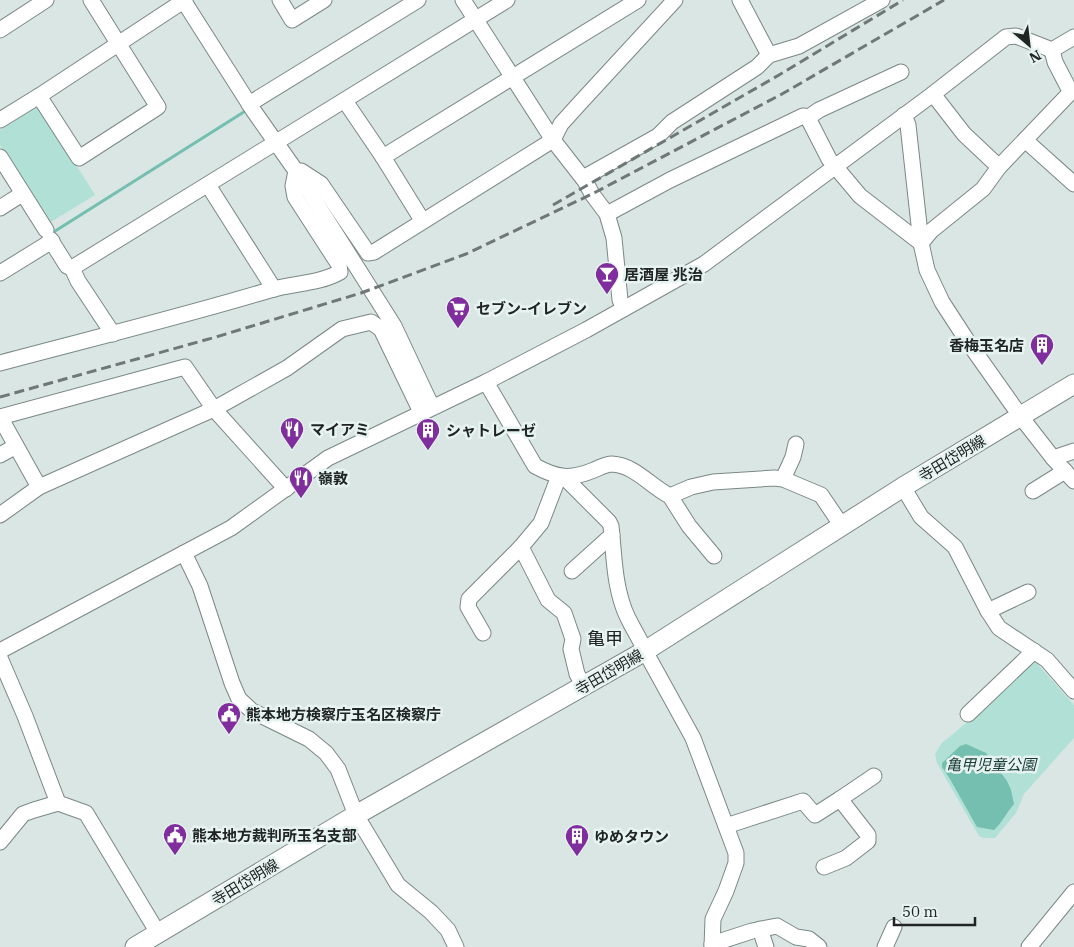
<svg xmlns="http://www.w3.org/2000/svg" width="1074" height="947" font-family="'IBM Plex Serif','Noto Sans JP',serif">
<rect width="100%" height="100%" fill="#d9e6e3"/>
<g fill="#b1e0d6">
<polygon points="39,106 95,195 49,223 0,145 0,130"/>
<polygon points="1035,661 1074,705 1074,738 1024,794 1016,813 995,838 984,838 979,836 937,763 935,754 941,744 1004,691"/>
</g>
<path fill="#74bfb0" d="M966,744l20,9 21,28 4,9 3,14c-7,8 -13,20 -20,26l-17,-3 -27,-48 -8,-12v-4l18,-17z"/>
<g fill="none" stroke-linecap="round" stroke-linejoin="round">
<polyline stroke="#74bfb0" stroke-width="3" points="52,233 247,110"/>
<g stroke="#7b8885" stroke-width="17">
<g id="minor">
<polyline points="183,0 253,110 296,171 394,326 432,407"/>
<polyline points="280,0 292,20 324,0"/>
<polyline points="463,0 553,140 585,181 592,194 607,214 614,238 620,300 624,308"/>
<polyline points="740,0 769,55"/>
<polyline points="0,30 46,0"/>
<polyline points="933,94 964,134 999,167"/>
<polyline points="39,96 79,158 158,107 91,0"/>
<polyline points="345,101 383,157 422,220"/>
<polyline points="249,104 418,0"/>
<polyline points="904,115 908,125 921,243 927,270 942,302 968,342 1021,417 1053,458 1074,481"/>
<polyline points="809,117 819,110 901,72"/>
<polyline points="0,120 39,96 185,0"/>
<polyline points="1025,140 1074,184"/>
<polyline points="0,157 46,230"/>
<polyline points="383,157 638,0"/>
<polyline points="583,178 658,136 672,122 757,67 769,55 799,46 882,0"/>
<polyline points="208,185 274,289"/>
<polyline points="0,208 22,194"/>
<polyline points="607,214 670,180 803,116 809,117 810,122 829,159 860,196 921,243"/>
<polyline points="50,239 67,266 72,268 507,0"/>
<polyline points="921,243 931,231 983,189 999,167 1069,94 1069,89 1055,62 1052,50"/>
<polyline points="72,268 78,281 113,334"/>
<polyline points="0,273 52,241"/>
<path d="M0,363c90,-24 180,-46 270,-73 23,-7 49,-6 70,-18l-1,-7 -44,-68 -2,-11 3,-15h5l20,13 47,69 6,-1 179,-112 8,-16 19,-21 95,-103"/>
<path d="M486,382l49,84c22,12 35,14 59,4 5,-2 12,-6 18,-6 23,1 39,23 58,32l21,-9 22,-5 61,-4 9,1 38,16 21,31"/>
<polyline points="0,417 185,367 214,409 286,489"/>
<polyline points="0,417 39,487"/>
<polyline points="0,455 16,446"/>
<polyline points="1053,458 1074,451"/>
<path d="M565,478l44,44 2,4c3,27 3,54 12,80 5,16 16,30 22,45l48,87 43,115v10l-10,28 -13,28 -1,28"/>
<polyline points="783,479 793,457 796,444"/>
<polyline points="903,487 921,517 955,547 988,611 999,628 1047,660 1074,691"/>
<polyline points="1033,491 1065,471"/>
<polyline points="670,496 689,526 714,556"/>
<polyline points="0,515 39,487 214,409 287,368 342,329 371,322 381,329 421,412"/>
<polyline points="521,547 548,600 564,613 573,639 571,649 577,674 584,686"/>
<polyline points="184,553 200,586 232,683 239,699 252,711 309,739 326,753 338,769 356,815 398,885 431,912 448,930 456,947"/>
<polyline points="572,571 612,535"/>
<polyline points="988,611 1028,592"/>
<polyline points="483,633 468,607 469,599 521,547 541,523 559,476"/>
<polyline points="0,651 231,528 328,458 486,382 586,330 704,264 933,94 1006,37 1016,36 1052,50 1074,37"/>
<polyline points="0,658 25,716 58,803"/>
<polyline points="968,714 1034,651"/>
<polyline points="840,799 874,776"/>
<polyline points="726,826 803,801 815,815 840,799 868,835 868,841 846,858 824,867"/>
<polyline points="0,842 23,814 34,810 58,803 86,813 158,933"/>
<polyline points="760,929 766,947"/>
<polyline points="712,944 752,931 777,926 796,937 809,939 819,947"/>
<polyline points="885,947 894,927"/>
<polyline points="1029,947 1074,892"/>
</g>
</g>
<g stroke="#7b8885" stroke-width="21">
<polyline id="major" points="135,947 356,815 645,651 903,487 1074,384"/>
</g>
<use href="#minor" stroke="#fff" stroke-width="15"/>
<use href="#major" stroke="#fff" stroke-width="19"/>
<g stroke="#6f7876" stroke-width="3" stroke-dasharray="10 5" stroke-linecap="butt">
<polyline points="553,205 779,75 903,0"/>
<polyline points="0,397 216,337 361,293 466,254 592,194 782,94 944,0"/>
</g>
</g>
<defs>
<g id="bar-pin" transform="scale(1.25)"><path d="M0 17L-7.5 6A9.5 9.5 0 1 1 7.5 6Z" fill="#802e9e" stroke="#e6f3f0"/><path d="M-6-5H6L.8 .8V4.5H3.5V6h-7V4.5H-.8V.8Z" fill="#fff"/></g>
<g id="supermarket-pin" transform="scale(1.25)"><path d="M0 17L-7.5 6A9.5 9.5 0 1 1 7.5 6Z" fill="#802e9e" stroke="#e6f3f0"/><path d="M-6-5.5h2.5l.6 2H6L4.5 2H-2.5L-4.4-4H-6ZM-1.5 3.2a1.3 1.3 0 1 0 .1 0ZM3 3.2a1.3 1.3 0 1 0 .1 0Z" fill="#fff"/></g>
<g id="building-pin" transform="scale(1.25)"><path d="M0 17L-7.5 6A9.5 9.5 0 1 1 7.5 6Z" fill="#802e9e" stroke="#e6f3f0"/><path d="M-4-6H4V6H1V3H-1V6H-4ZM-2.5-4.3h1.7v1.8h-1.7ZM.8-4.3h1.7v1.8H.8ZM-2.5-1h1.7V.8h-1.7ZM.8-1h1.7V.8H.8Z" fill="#fff"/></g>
<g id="restaurant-pin" transform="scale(1.25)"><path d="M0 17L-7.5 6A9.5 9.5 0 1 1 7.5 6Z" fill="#802e9e" stroke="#e6f3f0"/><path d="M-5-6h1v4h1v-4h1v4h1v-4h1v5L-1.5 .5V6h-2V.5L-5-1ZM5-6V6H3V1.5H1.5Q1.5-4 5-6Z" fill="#fff"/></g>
<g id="civic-pin" transform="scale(1.25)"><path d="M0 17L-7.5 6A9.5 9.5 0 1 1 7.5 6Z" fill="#802e9e" stroke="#e6f3f0"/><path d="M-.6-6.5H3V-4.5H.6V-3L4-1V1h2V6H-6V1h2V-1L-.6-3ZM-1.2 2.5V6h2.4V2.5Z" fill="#fff"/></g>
</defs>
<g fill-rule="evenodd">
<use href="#bar-pin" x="607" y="274"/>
<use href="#supermarket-pin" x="458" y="308"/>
<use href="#building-pin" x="1042" y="345"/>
<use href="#restaurant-pin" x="292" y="429"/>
<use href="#building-pin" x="428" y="430"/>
<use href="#restaurant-pin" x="301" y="478"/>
<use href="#civic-pin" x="229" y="714"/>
<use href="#civic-pin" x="175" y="835"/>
<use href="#building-pin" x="577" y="836"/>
</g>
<g text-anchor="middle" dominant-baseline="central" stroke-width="5" stroke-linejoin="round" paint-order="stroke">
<g font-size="15" font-weight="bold" fill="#202524" stroke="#e6f3f0" text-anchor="start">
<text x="624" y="274">居酒屋 兆治</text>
<text x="476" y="308">セブン-イレブン</text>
<text x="1024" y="345" text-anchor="end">香梅玉名店</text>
<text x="310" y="429">マイアミ</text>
<text x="446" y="430">シャトレーゼ</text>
<text x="318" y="478">嶺敦</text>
<text x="246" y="714">熊本地方検察庁玉名区検察庁</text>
<text x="192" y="835">熊本地方裁判所玉名支部</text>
<text x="594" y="836">ゆめタウン</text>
</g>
<g font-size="15" fill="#202524" stroke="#e6f3f0">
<text transform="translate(952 458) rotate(-31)">寺田岱明線</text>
<text transform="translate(609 672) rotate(-30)">寺田岱明線</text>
<text transform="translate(245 882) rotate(-31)">寺田岱明線</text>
</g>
<g font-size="15" font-style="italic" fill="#163a34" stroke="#e6f3f0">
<text x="991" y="764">亀甲児童公園</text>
</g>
<g font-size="18" fill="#202524" stroke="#e6f3f0">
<text x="605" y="638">亀甲</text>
</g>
</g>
<g transform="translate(1029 45) rotate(152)" stroke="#e6f3f0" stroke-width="4" paint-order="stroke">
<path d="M0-4L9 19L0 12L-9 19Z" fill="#202524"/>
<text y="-8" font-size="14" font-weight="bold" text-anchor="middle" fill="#202524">N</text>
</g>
<path d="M894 917v8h81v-8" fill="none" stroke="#202524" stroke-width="2.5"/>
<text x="902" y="917" font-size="15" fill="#202524" stroke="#e6f3f0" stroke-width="4" paint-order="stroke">50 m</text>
</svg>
